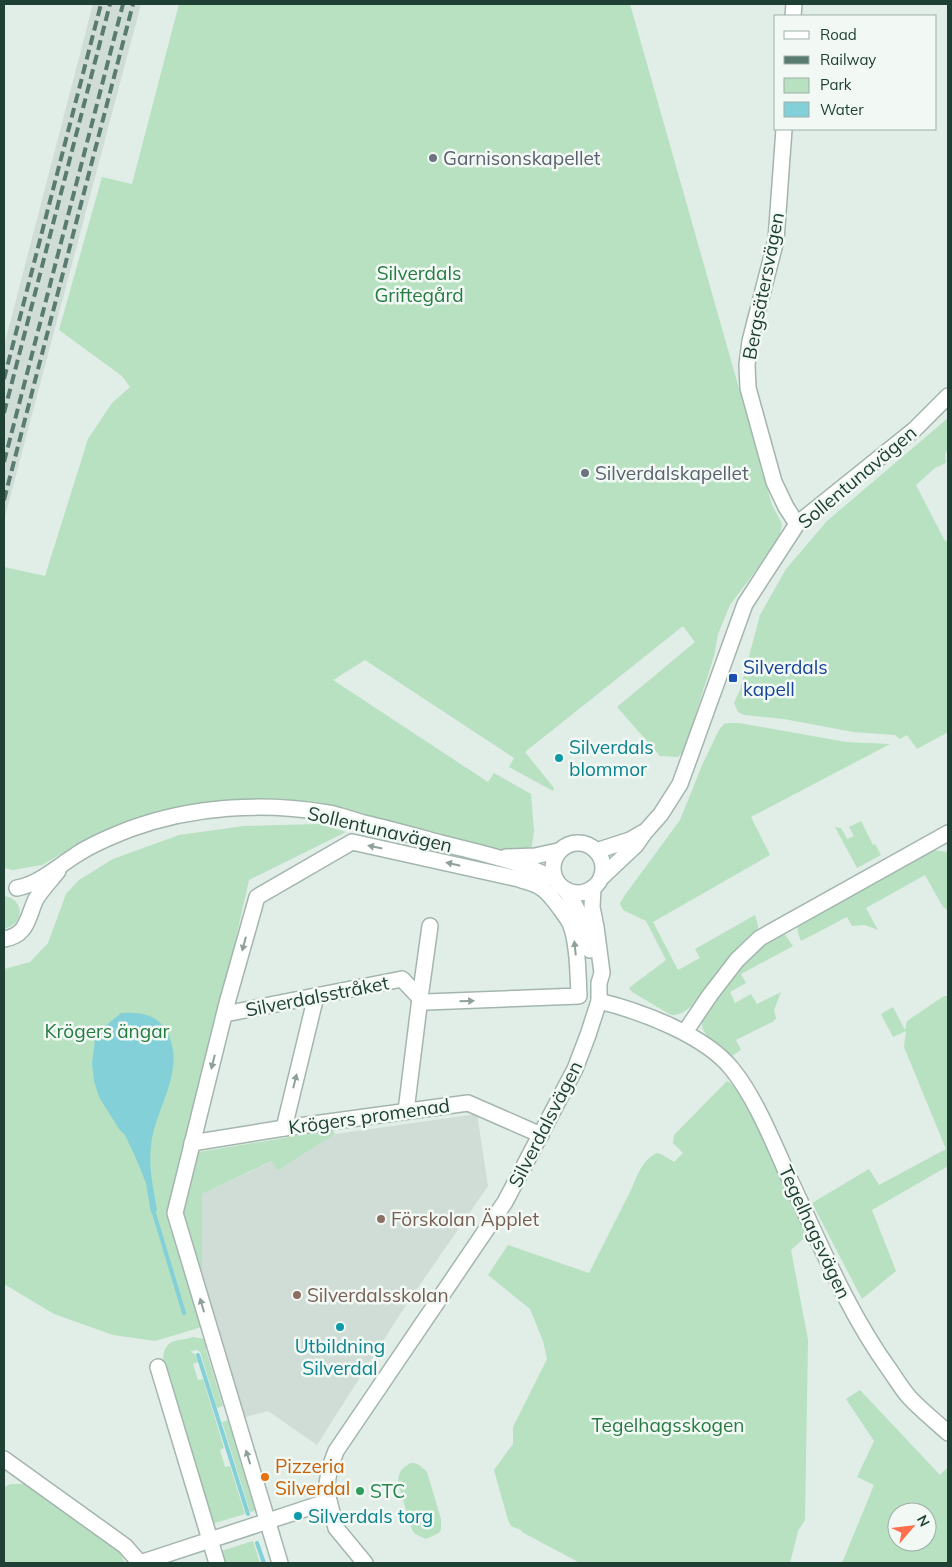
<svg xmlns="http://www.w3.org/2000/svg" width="952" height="1567" font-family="Mulish,sans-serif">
<rect width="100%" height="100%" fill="#e1ede7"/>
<g fill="#cfddd6">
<polygon points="93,4 141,4 4,520 4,346"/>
<polygon points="477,1114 488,1186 406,1305 317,1445 268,1411 239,1419 202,1285 202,1194 273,1161 277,1171 335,1134"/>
</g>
<g fill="#b7e1c0" fill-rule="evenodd">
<polygon points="179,4 630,4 772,505 782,524 779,539 730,605 718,634 714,656 686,745 682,753 678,757 660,756 617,707 695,642 683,626 525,752 554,788 553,791 509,767 514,758 365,660 333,680 488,782 494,773 531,794 534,831 531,852 504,851 366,815 322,806 272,800 219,801 170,809 132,820 107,830 75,846 42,865 13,870 4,868 4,567 45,576 88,439 112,403 130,387 122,376 59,330 102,177 132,184"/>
<polygon points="948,418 948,449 945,454 946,463 935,468 916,485 945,541 948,540 948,732 917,749 907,735 900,739 895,735 853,732 784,719 744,715 738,712 734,703 740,690 760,615 786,569 827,521"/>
<polygon points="729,723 739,723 846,742 890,744 751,817 770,855 653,922 678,970 700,958 695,949 755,915 758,925 758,929 718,971 692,1006 682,1013 675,1015 671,1015 632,992 629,988 666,960 646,921 623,910 620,903 625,895 680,820 703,763 719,730 724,724"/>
<polygon points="861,821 873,845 875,844 881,855 857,868 835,827 841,828 847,839 854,836 849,827"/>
<polygon points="319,824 346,832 249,880 225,986 201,1075 171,1213 205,1326 155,1341 113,1335 54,1314 4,1284 4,969 30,962 48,943 66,894 79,880 113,859 179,835 244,826"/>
<path d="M933,850l15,2v58h-1l-4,-3 -18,-32 -59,33 12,22 -13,-5 -13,1 -5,-9 -46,24c-2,-6 -6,-13 -1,-19z"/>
<path d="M4,896c21,3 21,28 0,33z"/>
<path d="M783,932l10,14 -52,28 5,9 -16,9 5,11 16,-9 6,10 24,-12 -7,18 2,8 -2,3 -38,19 5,10 -11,7c-11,-12 -34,-23 -27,-41l33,-45 38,-36z"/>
<polygon points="944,996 948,996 948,1166 872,1210 896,1271 862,1299 812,1203 869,1169 879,1185 946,1149 904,1047 906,1031 893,1037 881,1014 893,1007 905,1030 907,1021"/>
<path d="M727,1081l10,6 21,34 52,112 -19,17 17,90 -3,180 -7,11 -8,32h-210l-58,-31 -1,-2 -10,-4 -3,-6 -14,-50 19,-26v-17l34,-68 -4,-18 -13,-32 -42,-34 20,-30 81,28 43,-85c5,-12 11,-29 25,-35l4,1 13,8 9,-9 -10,-10 1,-8z"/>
<polygon points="332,1130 335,1134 277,1171 272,1161 202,1194 202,1285 181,1211 199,1152"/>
<path d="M193,1337l12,2 2,3 -1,8 17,56 -6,2 -17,-56 -3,-2 -6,1 1,2 3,1 3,8 -5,2 5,16 5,-1 21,69 -4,2 5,17 5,-1 15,48 -33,10 -49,-166c3,-21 14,-16 30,-21z"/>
<path d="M860,1390l80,85 7,-7 1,1v94h-106l32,-78 -17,-8 17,-36 -28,-42zM897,1512h30v30h-30z"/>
<polygon points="228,1420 255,1511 250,1512 222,1422"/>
<path d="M411,1463h3l5,2 8,7 14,47v10l-2,4 -13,6 -11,-5 -3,-4 -14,-47c0,-10 3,-15 13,-20z"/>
<polygon points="11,1484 29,1484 119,1551 125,1563 4,1563 4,1487"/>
<polygon points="253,1541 260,1563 225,1563 221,1551"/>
</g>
<path fill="#83d0d8" d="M121,1013c18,-1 37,1 46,19 20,39 -12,75 -16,114 -3,21 3,44 6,65l-6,2 -5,-30 -11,-27 -10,-21 -6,-6 -20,-32 -5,-16 -2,-18 3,-23 8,-12z"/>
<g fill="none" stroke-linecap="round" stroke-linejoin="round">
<g stroke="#83d0d8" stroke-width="4">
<polyline points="154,1213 184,1313"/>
<polyline points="198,1355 248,1514"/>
<polyline points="257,1543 264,1563"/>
</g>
<g stroke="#a3b6ae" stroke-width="18">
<g id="minor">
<polyline points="793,16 794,4"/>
<polyline points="784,129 776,240 750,341 747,365 748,388 774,482 786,507 797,524"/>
<circle cx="578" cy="868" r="25"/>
<polyline points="596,851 630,840 642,833"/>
<polyline points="506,857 535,856 558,851"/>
<polyline points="602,877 636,845 645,832 661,814 680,784 745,604 797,524 914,430 948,396"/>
<path d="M17,888c22,-4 40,-21 59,-33 16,-11 36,-19 54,-26 63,-23 132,-27 198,-16 12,2 24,7 36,10 26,6 51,13 77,20 38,10 80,18 115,37"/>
<path d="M565,889c13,19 22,39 25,61"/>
<path d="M4,939c24,-4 23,-21 32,-40 6,-10 15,-19 22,-28"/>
<path d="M599,1001c41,10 106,34 133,68 25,31 42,76 59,113 30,64 57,130 98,187 7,10 13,20 20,28 12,13 26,24 39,36"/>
<path d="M225,1014l177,-35 18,19 6,4 153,-6c-1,-20 -1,-54 -9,-73 -4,-7 -9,-13 -13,-19 -5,-6 -10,-13 -17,-17 -6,-4 -14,-5 -21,-8l-167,-37 -95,55 -30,106 -52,210 105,350"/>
<polyline points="685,1032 710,995 737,960 760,938 948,833"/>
<polyline points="406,1111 420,998 430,926"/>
<polyline points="284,1128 316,996"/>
<polyline points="192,1143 284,1128 468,1103 541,1135"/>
<polyline points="158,1367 217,1563"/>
<polyline points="4,1459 125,1546 140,1563"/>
<polyline points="140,1563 329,1501"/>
<polyline points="365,1563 336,1528 326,1489 330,1467 336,1451 505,1202 575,1069 588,1035 599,1001 599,983 602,973 596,927 592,907 593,888"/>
</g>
</g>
<use href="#minor" stroke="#fff" stroke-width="15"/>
<g stroke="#5a7c70" stroke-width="4" stroke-dasharray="10 5" stroke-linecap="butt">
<polyline points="4,379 101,4"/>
<polyline points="4,413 110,4"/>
<polyline points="4,462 123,4"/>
<polyline points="4,500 133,4"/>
</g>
</g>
<defs><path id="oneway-solid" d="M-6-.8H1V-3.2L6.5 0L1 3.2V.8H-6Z" transform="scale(1.25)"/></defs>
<g fill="#8fa09a">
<use href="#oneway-solid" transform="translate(375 847) rotate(-168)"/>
<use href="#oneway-solid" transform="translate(453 864) rotate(-167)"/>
<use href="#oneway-solid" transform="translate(244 944) rotate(105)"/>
<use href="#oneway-solid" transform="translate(575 948) rotate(-96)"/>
<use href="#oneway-solid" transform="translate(467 1001) rotate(-2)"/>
<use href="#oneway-solid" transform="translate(213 1062) rotate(104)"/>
<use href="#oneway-solid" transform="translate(295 1081) rotate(-76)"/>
<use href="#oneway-solid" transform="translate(202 1305) rotate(-106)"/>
<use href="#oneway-solid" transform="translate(248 1457) rotate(-107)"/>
</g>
<g fill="#6b7280" stroke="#f2f9f5" stroke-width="2">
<circle cx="433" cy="158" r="5"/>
<circle cx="585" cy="473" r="5"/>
</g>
<rect fill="#1a4fb4" stroke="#f2f9f5" stroke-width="2" x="728" y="673" width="10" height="10" rx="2.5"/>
<g fill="#0f9aa8" stroke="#f2f9f5" stroke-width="2">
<circle cx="559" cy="758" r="5"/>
<circle cx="340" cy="1327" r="5"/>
<circle cx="298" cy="1516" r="5"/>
</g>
<g fill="#8d6e63" stroke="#f2f9f5" stroke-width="2">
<circle cx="381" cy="1219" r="5"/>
<circle cx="297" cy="1295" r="5"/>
</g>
<circle fill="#e8710a" stroke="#f2f9f5" stroke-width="2" cx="265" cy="1477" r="5"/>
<circle fill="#2e9e5b" stroke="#f2f9f5" stroke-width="2" cx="360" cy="1491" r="5"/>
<g text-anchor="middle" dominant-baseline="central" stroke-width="5" stroke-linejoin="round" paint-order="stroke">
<g font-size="19" fill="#5b616d" stroke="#f2f9f5" text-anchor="start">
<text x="443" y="158">Garnisonskapellet</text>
<text x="595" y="473">Silverdalskapellet</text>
</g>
<g font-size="19" fill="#257b41" stroke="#f2f9f5">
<text x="419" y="273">Silverdals<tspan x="419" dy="22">Griftegård</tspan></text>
<text x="107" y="1031">Krögers ängar</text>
<text x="668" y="1425">Tegelhagsskogen</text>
</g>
<g font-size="19" fill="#1f4035" stroke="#f2f9f5">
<text transform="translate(763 286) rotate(-79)">Bergsätersvägen</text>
<text transform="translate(857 477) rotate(-40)">Sollentunavägen</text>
<text transform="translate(380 829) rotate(13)">Sollentunavägen</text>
<text transform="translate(317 996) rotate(-11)">Silverdalsstråket</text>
<text transform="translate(369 1116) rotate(-8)">Krögers promenad</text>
<text transform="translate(545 1124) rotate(-63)">Silverdalsvägen</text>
<text transform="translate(815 1232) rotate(65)">Tegelhagsvägen</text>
</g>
<g font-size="19" fill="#164399" stroke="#f2f9f5" text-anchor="start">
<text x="743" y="667">Silverdals<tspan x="743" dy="22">kapell</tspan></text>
</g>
<g font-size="19" fill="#0d838f" stroke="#f2f9f5" text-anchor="start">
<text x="569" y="747">Silverdals<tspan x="569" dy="22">blommor</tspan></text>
<text x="340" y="1346" text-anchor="middle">Utbildning<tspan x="340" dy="22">Silverdal</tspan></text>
<text x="308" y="1516">Silverdals torg</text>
</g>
<g font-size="19" fill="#785e54" stroke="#f2f9f5" text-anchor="start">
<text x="391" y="1219">Förskolan Äpplet</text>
<text x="307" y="1295">Silverdalsskolan</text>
</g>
<g font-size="19" fill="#c56008" stroke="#f2f9f5" text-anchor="start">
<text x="275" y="1466">Pizzeria<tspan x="275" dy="22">Silverdal</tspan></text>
</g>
<g font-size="19" fill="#27864d" stroke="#f2f9f5" text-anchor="start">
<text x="370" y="1491">STC</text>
</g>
</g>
<rect width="952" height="1567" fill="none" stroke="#1f4035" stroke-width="10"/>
<rect x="774" y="15" width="162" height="115" fill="#f2f9f5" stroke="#9eafa8"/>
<rect x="784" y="31" width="25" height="8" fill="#ffffff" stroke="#9eafa8"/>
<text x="820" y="40" font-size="15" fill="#1f4035">Road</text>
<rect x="784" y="56" width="25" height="8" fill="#5a7c70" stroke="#9eafa8"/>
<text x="820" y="65" font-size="15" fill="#1f4035">Railway</text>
<rect x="784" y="78" width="25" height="15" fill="#b7e1c0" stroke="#9eafa8"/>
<text x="820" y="90" font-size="15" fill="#1f4035">Park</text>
<rect x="784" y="102" width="25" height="15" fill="#83d0d8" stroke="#9eafa8"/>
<text x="820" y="115" font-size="15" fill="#1f4035">Water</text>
<g transform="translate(912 1527) rotate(62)"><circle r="24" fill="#f2f9f5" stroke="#9eafa8"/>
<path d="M0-4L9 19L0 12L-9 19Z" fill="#ff6e4d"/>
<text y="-8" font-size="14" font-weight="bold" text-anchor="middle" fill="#1f4035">N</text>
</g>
</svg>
